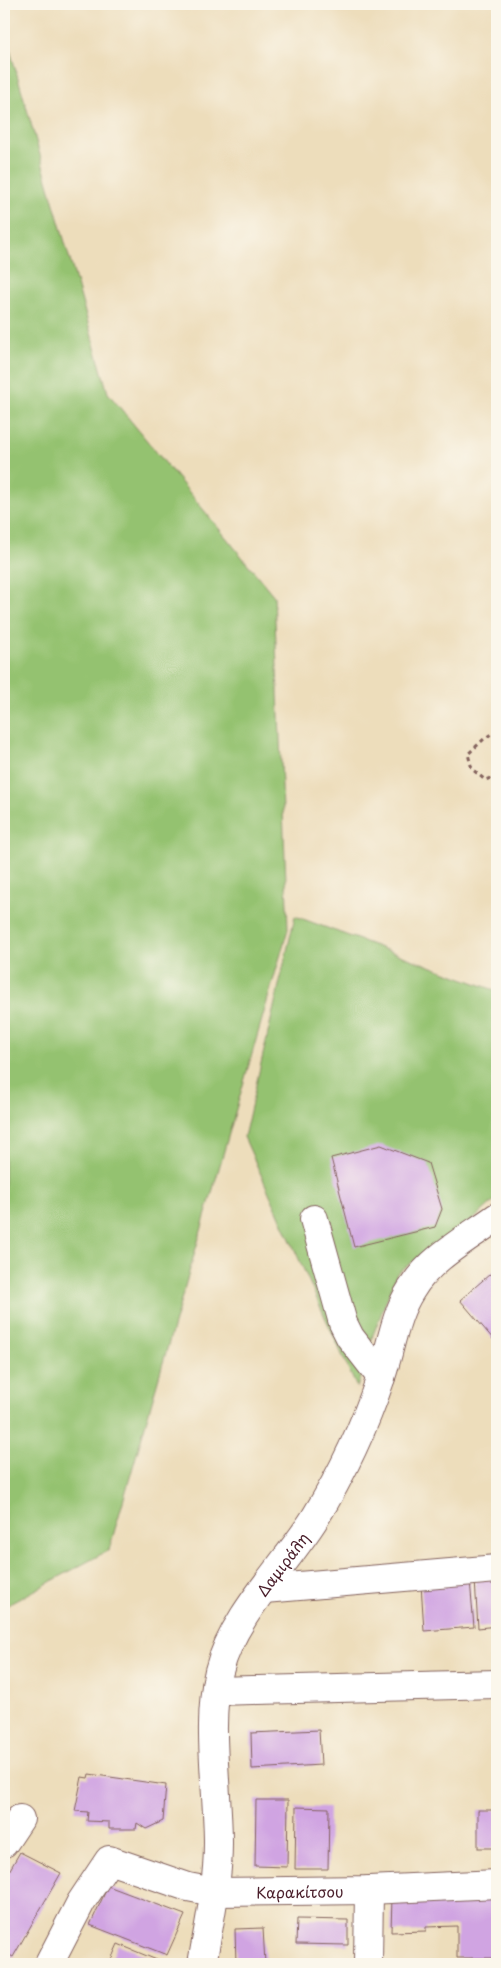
<svg xmlns="http://www.w3.org/2000/svg" width="501" height="1968" font-family="'Playpen Sans',sans-serif">
<rect width="100%" height="100%" fill="#fbf7ec"/>
<filter id="ink" filterUnits="userSpaceOnUse"><feTurbulence type="fractalNoise" baseFrequency=".02" numOctaves="2"/><feDisplacementMap in="SourceGraphic" scale="10" xChannelSelector="R" yChannelSelector="G"/><feConvolveMatrix kernelMatrix="1 2 1 2 8 2 1 2 1" color-interpolation-filters="sRGB"/></filter>
<filter id="wash" filterUnits="userSpaceOnUse"><feTurbulence type="fractalNoise" baseFrequency=".0096" numOctaves="4" result="noise"/><feDisplacementMap in="SourceGraphic" scale="20" xChannelSelector="R" yChannelSelector="G"/><feGaussianBlur stdDeviation="1.12" result="paint"/><feColorMatrix in="noise" values="0 0 0 0 0 0 0 0 0 0 0 0 0 0 0 0 0 1.4 0 .05"/><feComposite in="paint" operator="in"/></filter>
<g filter="url(#wash)">
<rect width="100%" height="100%" fill="#edddbb"/>
<g fill="#94c270" stroke="#6f704e">
<polygon points="4,37 8,43 108,393 274,596 288,929 109,1550 4,1607"/>
<polygon points="295,916 497,991 497,1198 475,1218 397,1273 373,1335 357,1388 244,1137"/>
</g>
<g id="blocks">
<g fill="#d0a4e2">
<polygon points="381,1145 428,1163 442,1209 435,1227 354,1247 331,1158"/>
<polygon points="497,1268 497,1337 494,1340 460,1300"/>
<polygon points="497,1578 497,1626 478,1628 475,1580"/>
<polygon points="470,1580 474,1627 424,1631 421,1584"/>
<polygon points="319,1730 321,1765 252,1769 251,1733"/>
<polygon points="89,1774 166,1785 163,1821 146,1829 137,1823 136,1829 109,1829 109,1822 87,1821 88,1812 75,1811 82,1777 88,1778"/>
<polygon points="256,1800 288,1800 287,1867 255,1866"/>
<polygon points="296,1807 329,1808 328,1869 295,1869"/>
<rect x="478" y="1810" width="19" height="38"/>
<polygon points="20,1852 61,1873 13,1957 4,1952 4,1880"/>
<polygon points="108,1886 185,1915 167,1955 90,1925"/>
<polygon points="497,1896 497,1964 494,1964 494,1958 457,1958 457,1926 426,1927 426,1931 391,1932 392,1897"/>
<polygon points="297,1919 348,1920 348,1945 296,1944"/>
<polygon points="263,1928 265,1964 236,1964 235,1929"/>
<polygon points="118,1944 164,1963 163,1964 109,1964"/>
</g>
</g>
</g>
<g filter="url(#ink)">
<use href="#blocks" fill-opacity="0" stroke="#83625d" stroke-width="1"/>
<g fill="none" stroke-linecap="round" stroke-linejoin="round">
<g stroke="#83625d" stroke-width="30">
<g id="minor">
<polyline points="314,1219 343,1323 350,1337 381,1377"/>
<polyline points="264,1589 497,1569"/>
<polyline points="216,1691 497,1684"/>
<polyline points="4,1843 20,1819"/>
<path id="s1" d="M49,1964l32,-62 28,-42 79,27 26,5 155,-2 128,-6"/>
<path id="s2" d="M202,1964c7,-40 16,-80 16,-121 0,-54 -12,-120 1,-172 14,-56 66,-105 96,-153 27,-44 50,-93 66,-141 10,-29 13,-61 30,-87 19,-32 57,-52 86,-73"/>
<polyline points="368,1964 369,1890"/>
</g>
</g>
<polyline stroke="#83625d" stroke-width="3" stroke-dasharray="4 4" stroke-linecap="butt" points="497,730 484,739 468,754 472,769 485,780 497,776"/>
<use href="#minor" stroke="#fff" stroke-width="28"/>
</g>
</g>
<g text-anchor="middle" dominant-baseline="central" stroke-width="4" stroke-linejoin="round" paint-order="stroke">
<g font-size="15" fill="#4a1f2b" stroke="#fbf7ec">
<text stroke="none"><textPath href="#s2" startOffset="420">Δαμιράλη</textPath></text>
<text stroke="none"><textPath href="#s1" startOffset="316">Καρακίτσου</textPath></text>
</g>
</g>
<rect width="501" height="1968" fill="none" stroke="#fbf7ec" stroke-width="20"/>
</svg>
